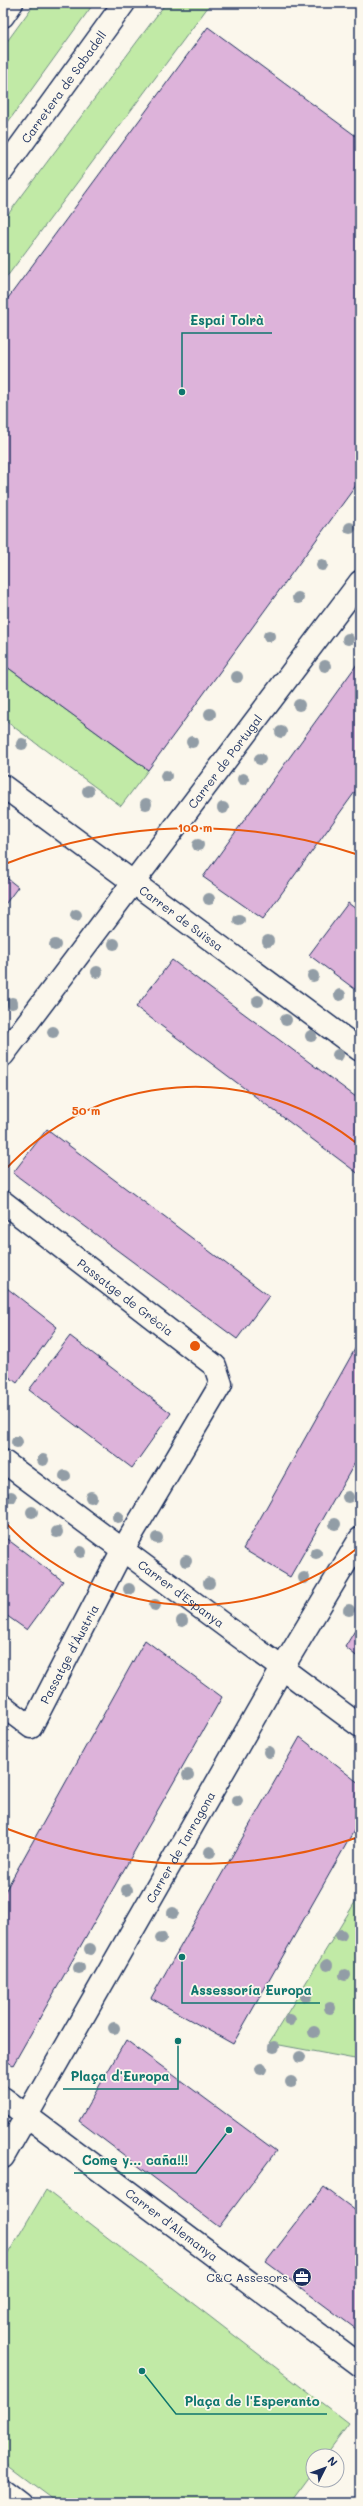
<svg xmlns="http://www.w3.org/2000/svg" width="363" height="2506" font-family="Mali,sans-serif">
<rect width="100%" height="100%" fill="#fbf7ec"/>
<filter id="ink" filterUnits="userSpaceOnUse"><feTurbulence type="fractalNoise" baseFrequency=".025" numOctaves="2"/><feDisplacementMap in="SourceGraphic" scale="8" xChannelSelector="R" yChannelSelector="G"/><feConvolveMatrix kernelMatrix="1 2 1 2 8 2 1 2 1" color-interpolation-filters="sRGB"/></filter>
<g filter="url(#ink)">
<g fill="#c1eaa6" stroke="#6e8c82">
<polygon points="35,3 94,3 3,129 3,47"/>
<polygon points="166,3 211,3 3,282 3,221"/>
<polygon points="3,664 148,770 121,806 3,719"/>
<polygon points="360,1894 360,2060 269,2043"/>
<polygon points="46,2190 349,2424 325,2456 313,2456 313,2472 290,2503 58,2503 3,2462 3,2262"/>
</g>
<g fill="#ddb3da" stroke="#1b2f5e">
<polygon points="208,27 360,139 360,480 148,770 3,664 3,305"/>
<polygon points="360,660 360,785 263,919 203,877"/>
<polygon points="3,875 18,887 3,907"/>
<polygon points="348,903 360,912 360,993 309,955"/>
<polygon points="172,960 360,1100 360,1175 136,1007"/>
<polygon points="47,1129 269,1296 237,1339 13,1173"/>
<polygon points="3,1285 57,1327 17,1383 3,1372"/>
<polygon points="70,1336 171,1413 132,1468 29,1390"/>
<polygon points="360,1340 360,1454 290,1577 243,1549"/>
<polygon points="3,1536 63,1581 27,1630 3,1613"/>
<polygon points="360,1622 360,1659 345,1647"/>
<polygon points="145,1640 222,1697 13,2065 3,2059 3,1895"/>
<polygon points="300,1737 360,1784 360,1820 233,2044 151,1998"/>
<polygon points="3,1742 9,1747 3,1754"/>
<polygon points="126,2040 276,2151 219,2227 79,2121"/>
<polygon points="324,2187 360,2214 360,2332 266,2262"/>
</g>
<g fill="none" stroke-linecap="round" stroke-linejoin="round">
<g stroke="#1b2f5e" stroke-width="25">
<g id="minor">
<polyline points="3,16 12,3"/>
<path id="s1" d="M3,170l121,-167"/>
<path id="s2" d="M3,786l357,264"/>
<path id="s3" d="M3,1055l357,-473"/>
<path id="s4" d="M3,1202l212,164 6,18 -98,165 -92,178 -28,-21"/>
<path id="s5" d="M3,1461l357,265"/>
<path id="s6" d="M3,2098l357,267"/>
<path id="s7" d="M3,2157l280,-490 77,-128"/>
<polyline points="3,2490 20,2503"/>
</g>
</g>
<use href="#minor" stroke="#fbf7ec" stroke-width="22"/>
</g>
<g fill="#929da6">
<circle cx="350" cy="528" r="6"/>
<circle cx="322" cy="565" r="6"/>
<circle cx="298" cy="598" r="6"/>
<circle cx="269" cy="636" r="6"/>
<circle cx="348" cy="639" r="6"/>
<circle cx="325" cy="666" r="6"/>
<circle cx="237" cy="677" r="6"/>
<circle cx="299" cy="705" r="6"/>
<circle cx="210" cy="714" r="6"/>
<circle cx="281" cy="732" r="6"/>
<circle cx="192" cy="742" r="6"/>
<circle cx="22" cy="744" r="6"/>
<circle cx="260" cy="759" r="6"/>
<circle cx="166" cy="776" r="6"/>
<circle cx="243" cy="779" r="6"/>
<circle cx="88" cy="791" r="6"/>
<circle cx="146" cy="804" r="6"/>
<circle cx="223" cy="808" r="6"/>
<circle cx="198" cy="845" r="6"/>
<circle cx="209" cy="899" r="6"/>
<circle cx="76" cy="915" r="6"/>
<circle cx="239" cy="920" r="6"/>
<circle cx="268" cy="941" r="6"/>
<circle cx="114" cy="944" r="6"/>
<circle cx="55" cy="945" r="6"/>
<circle cx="97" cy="972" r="6"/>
<circle cx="313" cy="976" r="6"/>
<circle cx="340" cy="995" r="6"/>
<circle cx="258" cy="1001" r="6"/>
<circle cx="12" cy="1003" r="6"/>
<circle cx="286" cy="1020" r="6"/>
<circle cx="53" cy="1032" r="6"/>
<circle cx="311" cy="1036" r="6"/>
<circle cx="338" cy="1055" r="6"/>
<circle cx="17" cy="1442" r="6"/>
<circle cx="43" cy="1460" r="6"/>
<circle cx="65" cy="1476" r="6"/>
<circle cx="11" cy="1497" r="6"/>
<circle cx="91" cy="1497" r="6"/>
<circle cx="348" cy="1497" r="6"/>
<circle cx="32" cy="1512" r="6"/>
<circle cx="118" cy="1517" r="6"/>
<circle cx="335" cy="1524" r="6"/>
<circle cx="57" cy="1532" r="6"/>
<circle cx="157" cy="1538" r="6"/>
<circle cx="81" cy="1552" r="6"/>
<circle cx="316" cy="1553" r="6"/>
<circle cx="186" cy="1561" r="6"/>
<circle cx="304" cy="1578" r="6"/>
<circle cx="209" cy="1583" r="6"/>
<circle cx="129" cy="1589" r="6"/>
<circle cx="155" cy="1605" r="6"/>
<circle cx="349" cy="1610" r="6"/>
<circle cx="182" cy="1621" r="6"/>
<circle cx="269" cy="1752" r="6"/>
<circle cx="188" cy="1775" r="6"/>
<circle cx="237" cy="1801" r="6"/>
<circle cx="210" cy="1852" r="6"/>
<circle cx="127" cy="1890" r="6"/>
<circle cx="173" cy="1913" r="6"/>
<circle cx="341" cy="1935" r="6"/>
<circle cx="161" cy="1938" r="6"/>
<circle cx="90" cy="1949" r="6"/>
<circle cx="327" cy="1965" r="6"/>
<circle cx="79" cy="1968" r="6"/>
<circle cx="345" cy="1975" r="6"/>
<circle cx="306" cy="1996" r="6"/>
<circle cx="330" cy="2008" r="6"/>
<circle cx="290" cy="2020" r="6"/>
<circle cx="114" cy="2028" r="6"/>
<circle cx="314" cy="2032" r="6"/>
<circle cx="274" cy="2047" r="6"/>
<circle cx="300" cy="2057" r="6"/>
<circle cx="261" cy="2069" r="6"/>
<circle cx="291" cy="2082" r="6"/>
</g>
</g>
<g fill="none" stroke="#e8590c" stroke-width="2">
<path d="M360 1546A259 259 0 0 1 4 1521M4 1171A259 259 0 0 1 360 1146"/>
<path d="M359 1837A518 518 0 0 1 5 1828M5 864A518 518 0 0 1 359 855"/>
</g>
<defs>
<g id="office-disc" transform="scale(1)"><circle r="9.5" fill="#1b2f5e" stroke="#fbf7ec"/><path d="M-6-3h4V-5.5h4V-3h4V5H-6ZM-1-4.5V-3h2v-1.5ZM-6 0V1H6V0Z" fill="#fff"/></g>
</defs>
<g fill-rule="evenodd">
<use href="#office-disc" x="302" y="2277"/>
</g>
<g text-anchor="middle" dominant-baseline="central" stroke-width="3.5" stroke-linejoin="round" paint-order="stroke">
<g font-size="12" fill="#1b2f5e" stroke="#fbf7ec">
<text stroke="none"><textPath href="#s1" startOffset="103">Carretera de Sabadell</textPath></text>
<text stroke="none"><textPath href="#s3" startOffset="368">Carrer de Portugal</textPath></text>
<text stroke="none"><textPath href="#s2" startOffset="222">Carrer de Suïssa</textPath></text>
<text stroke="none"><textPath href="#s4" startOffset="155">Passatge de Grècia</textPath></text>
<text stroke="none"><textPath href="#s5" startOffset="222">Carrer d'Espanya</textPath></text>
<text transform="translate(69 1654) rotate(-62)">Passatge d'Àustria</text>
<text stroke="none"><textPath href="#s7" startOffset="357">Carrer de Tarragona</textPath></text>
<text stroke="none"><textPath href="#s6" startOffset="211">Carrer d'Alemanya</textPath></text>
</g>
<g font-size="12" fill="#1b2f5e" stroke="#fbf7ec" text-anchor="end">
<text x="288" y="2277">C&amp;C Assesors</text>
</g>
</g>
<circle cx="195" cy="1346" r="6" fill="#e8590c" stroke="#fbf7ec" stroke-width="2"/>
<g font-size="12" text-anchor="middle" font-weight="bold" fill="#e8590c" stroke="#fbf7ec" stroke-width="3.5" stroke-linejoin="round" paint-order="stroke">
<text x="195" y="832">100 m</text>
<text x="86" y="1115">50 m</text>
</g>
<path fill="none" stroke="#0f766e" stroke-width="1.5" d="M182 392L182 333H272M182 1957L182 2003H320M178 2041L178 2089H63M229 2130L196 2173H74M142 2371L176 2414H327"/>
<g fill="#0f766e" stroke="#fbf7ec" stroke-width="1.5">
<circle cx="182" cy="392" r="4"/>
<circle cx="182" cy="1957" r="4"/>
<circle cx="178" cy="2041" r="4"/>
<circle cx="229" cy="2130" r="4"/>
<circle cx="142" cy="2371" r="4"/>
</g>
<g font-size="13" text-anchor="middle" font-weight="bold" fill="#0f766e" stroke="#fbf7ec" stroke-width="3.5" stroke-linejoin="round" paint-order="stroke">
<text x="227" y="325">Espai Tolrà</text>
<text x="251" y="1995">Assessoría Europa</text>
<text x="120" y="2081">Plaça d'Europa</text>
<text x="135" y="2165">Come y... caña!!!</text>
<text x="252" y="2406">Plaça de l'Esperanto</text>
</g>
<rect width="363" height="2506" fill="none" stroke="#fbf7ec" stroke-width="16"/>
<rect x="8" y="8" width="347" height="2490" fill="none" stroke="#1b2f5e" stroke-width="1.5" filter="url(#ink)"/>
<g transform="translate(325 2468) rotate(48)"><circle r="19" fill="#fbf7ec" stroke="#a1a7b3"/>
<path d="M0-3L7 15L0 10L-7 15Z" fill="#1b2f5e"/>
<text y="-6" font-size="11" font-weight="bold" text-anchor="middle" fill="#1b2f5e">N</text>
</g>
</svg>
